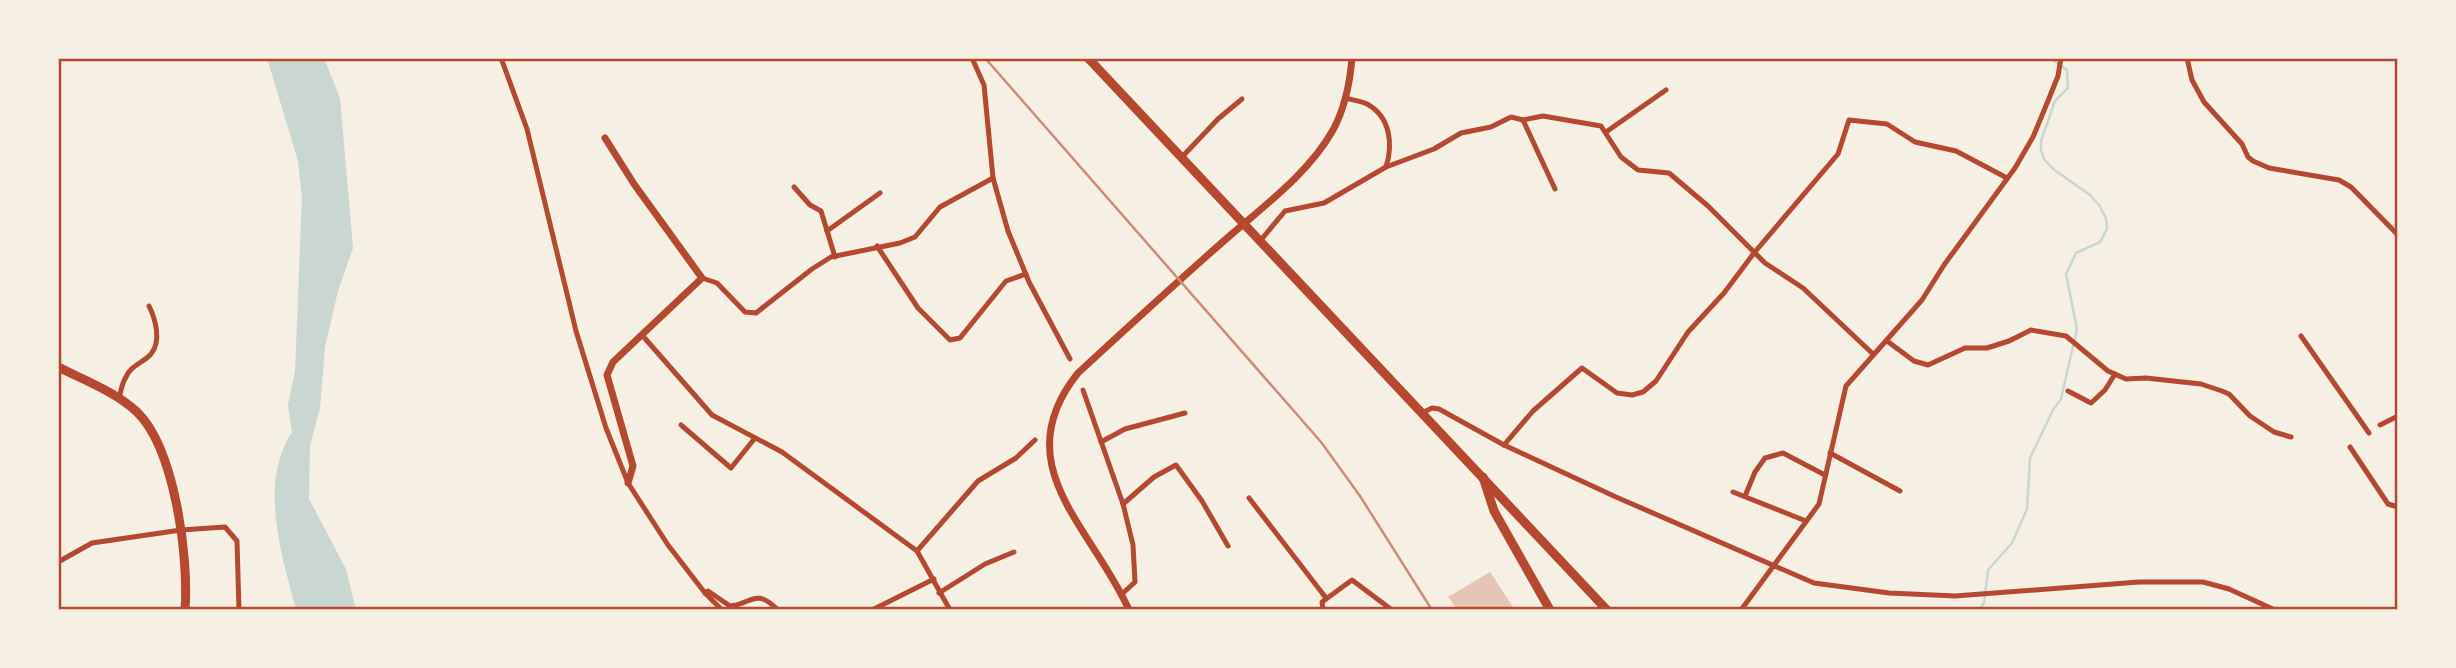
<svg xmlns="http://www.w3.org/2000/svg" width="2456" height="668" font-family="'Archivo Narrow',sans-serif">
<rect width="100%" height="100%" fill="#f6efe4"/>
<path fill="#c9d6d2" d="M267,58h57l16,40 13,150 -15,43 -13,56 -5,61 -10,38 -1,53 37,70 10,41h-60c-14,-56 -38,-125 -4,-178l-4,-27 7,-34 7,-173 -4,-37z"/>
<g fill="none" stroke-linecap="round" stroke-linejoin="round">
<polyline stroke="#c9d6d2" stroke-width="2.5" points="1960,610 1980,608 1984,603 1988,570 2012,543 2027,509 2030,458 2053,410 2061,399 2077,329 2066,274 2076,253 2100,242 2107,229 2106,218 2099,205 2090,195 2053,169 2044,159 2041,150 2041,141 2055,101 2068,88 2067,70 2050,58"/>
</g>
<polygon fill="#e6c5b7" points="1490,572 1515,610 1458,610 1448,597"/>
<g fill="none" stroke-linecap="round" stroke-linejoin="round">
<g stroke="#b5482f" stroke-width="5">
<polyline points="501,58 527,129 576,331 606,428 628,483 668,545 705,593 722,610"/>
<polyline points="972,58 984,85 993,178 1008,231 1029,282 1070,359"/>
<polyline points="2187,58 2192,80 2204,102 2242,144 2248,157 2253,161 2269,168 2339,180 2351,187 2398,235"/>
<path d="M1345,98c7,2 16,3 22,6 24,13 26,41 19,63"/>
<polyline points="1523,120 1555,189"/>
<polyline points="1606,132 1666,90"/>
<polyline points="1182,157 1218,119 1242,99"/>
<polyline points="794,187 810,205 821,211 835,257"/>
<polyline points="827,231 880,193"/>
<polyline points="1260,241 1285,211 1324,203 1386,167 1434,149 1461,133 1491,127 1511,117 1523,120 1543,116 1601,126 1621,157 1638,170 1669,173 1708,206 1765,263 1803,288 1873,354"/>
<polyline points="877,246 918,308 950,340 960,338 1006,281 1026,274"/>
<polyline points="702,278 717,283 745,312 756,313 812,269 831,257 900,243 915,237 940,207 993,178"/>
<polyline points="642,335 712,415 782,452 917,551 950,610"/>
<polyline points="2301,336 2369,433"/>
<polyline points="1887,341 1914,361 1928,365 1965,348 1987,348 2009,341 2031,330 2066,336 2108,371 2126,379 2146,378 2201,384 2222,391 2229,394 2250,416 2274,432 2291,437"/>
<polyline points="1083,390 1123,504 1133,545 1135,582 1122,594"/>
<polyline points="2068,391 2091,403 2105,390 2115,374"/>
<path d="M119,398c2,-7 3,-15 7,-21 5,-12 17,-14 25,-23 11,-13 4,-36 -2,-48"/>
<polyline points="1424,412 1432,408 1439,409 1504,445 1616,497 1814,583 1889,593 1955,596 2139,582 2203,582 2229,589 2275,610"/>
<polyline points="681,425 731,468 755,438"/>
<polyline points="2380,425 2398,416"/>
<polyline points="1101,442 1125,429 1185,413"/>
<polyline points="1504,445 1533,411 1582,368 1617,393 1632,395 1643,392 1656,381 1688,332 1724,293 1754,253 1838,154 1849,120 1887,124 1915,142 1956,151 2007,178"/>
<polyline points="2350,447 2388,504 2398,507"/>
<polyline points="1830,453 1900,491"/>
<polyline points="1733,492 1806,521"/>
<polyline points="1745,496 1755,472 1765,458 1783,453 1825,475"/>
<polyline points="1249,498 1326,598"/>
<polyline points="1123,504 1154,477 1176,465 1202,501 1228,546"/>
<polyline points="917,551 978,481 1016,458 1035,440"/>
<polyline points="58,562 92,543 181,530 225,527 237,541 239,610"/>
<path d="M705,593l3,-2 22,15c22,-2 25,-19 48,4"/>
<polyline points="939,593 985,564 1014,552"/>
<polyline points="872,610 934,579"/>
<polyline points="1323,610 1322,602 1352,580 1392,610"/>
<polyline points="1741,610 1819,504 1846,386 1922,300 1944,265 2015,168 2033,137 2050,96 2058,76 2061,58"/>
</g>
<g stroke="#b5482f" stroke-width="7">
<polyline points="605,138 634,184 702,278 613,362 607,375 633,466 628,483"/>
<path d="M1129,610c-36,-82 -125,-145 -51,-237 51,-47 102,-94 155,-140 35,-30 77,-62 100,-103 12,-22 17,-48 19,-72"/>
</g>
<path stroke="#b5482f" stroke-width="9" d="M58,367c26,13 58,25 79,45 38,37 52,146 48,198"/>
<g stroke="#b5482f" stroke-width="9">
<polyline points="1088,58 1607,610"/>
<polyline points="1483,477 1494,511 1550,610"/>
</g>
<polyline stroke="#cf8b77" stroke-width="2.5" points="985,58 1321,442 1360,496 1432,610"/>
</g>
<rect width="2456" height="668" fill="none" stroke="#f6efe4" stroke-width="119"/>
<rect x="60" y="60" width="2336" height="548" fill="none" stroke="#b5482f" stroke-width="2.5"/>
</svg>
